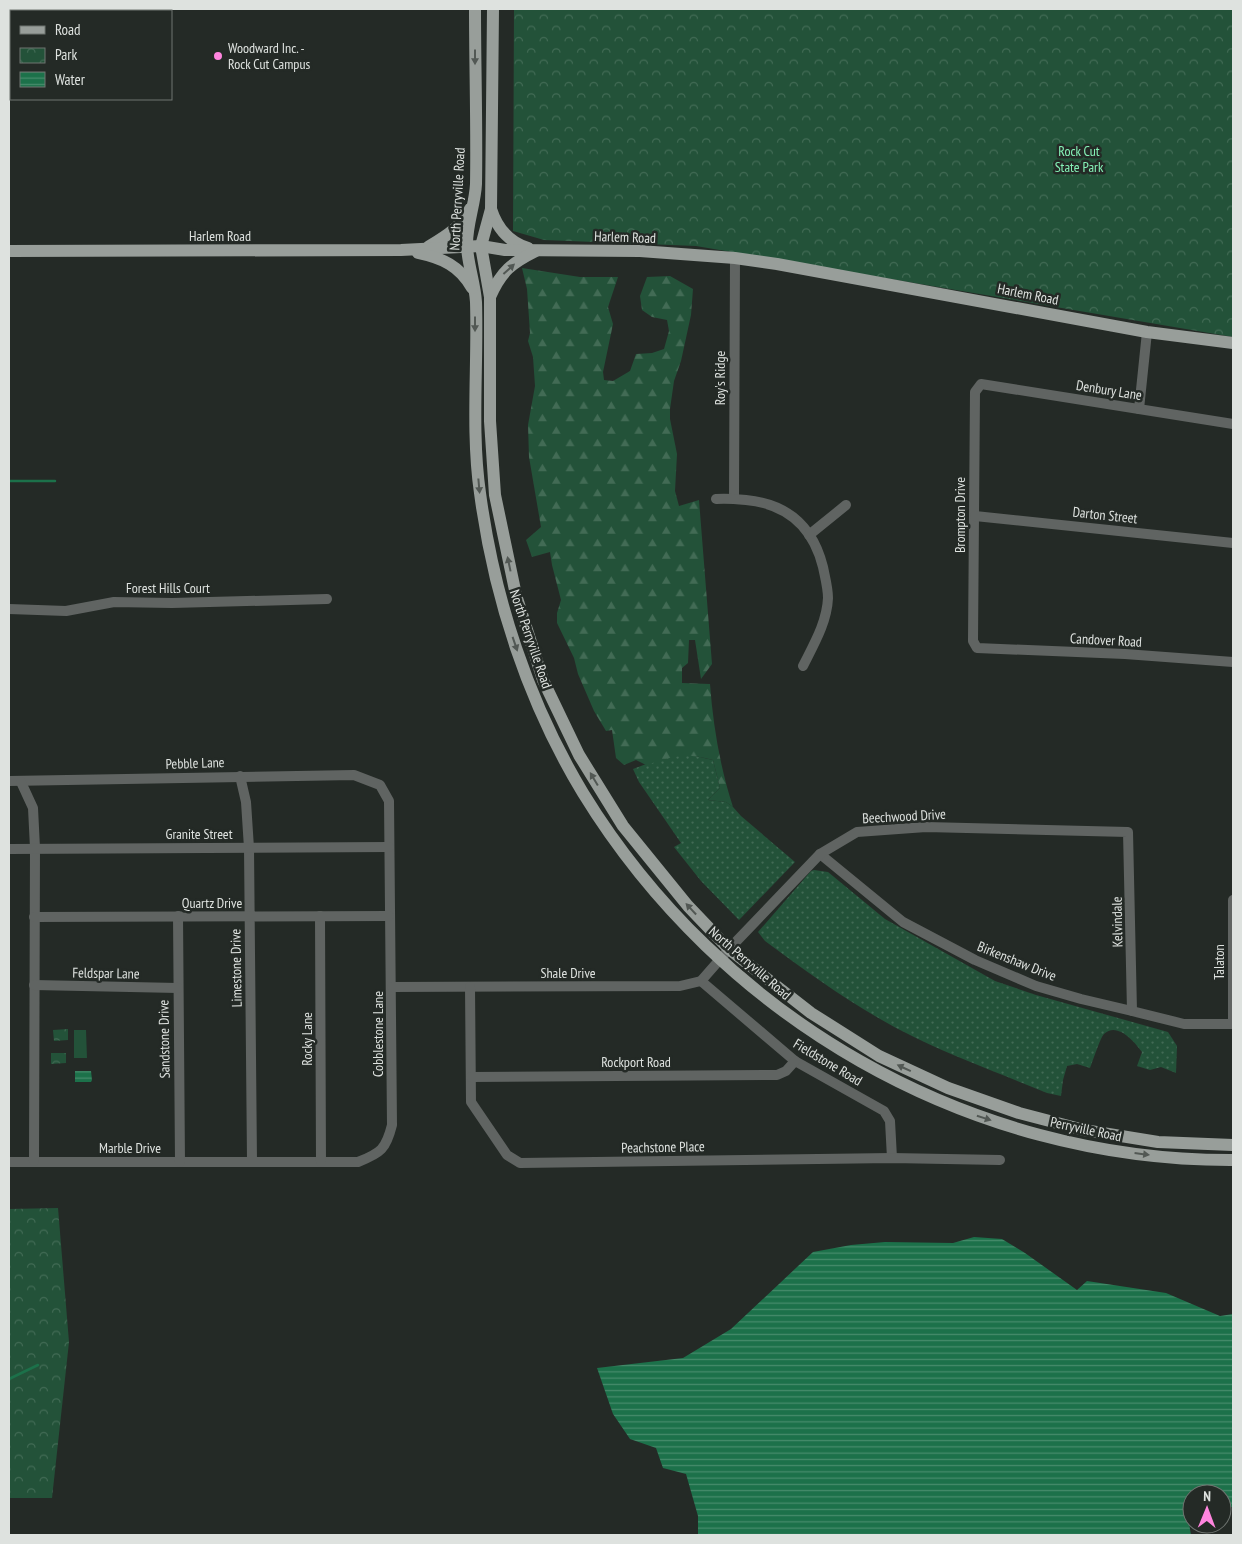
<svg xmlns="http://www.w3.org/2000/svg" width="1242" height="1544" font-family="'PT Sans Narrow',sans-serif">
<defs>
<pattern id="grass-dots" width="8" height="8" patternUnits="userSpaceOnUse" patternTransform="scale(1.25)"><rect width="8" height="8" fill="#235239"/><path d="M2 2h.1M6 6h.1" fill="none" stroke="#426b55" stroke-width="1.8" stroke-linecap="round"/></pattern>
<pattern id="forest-firs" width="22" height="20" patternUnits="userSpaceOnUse" patternTransform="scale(1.25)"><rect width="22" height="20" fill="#235239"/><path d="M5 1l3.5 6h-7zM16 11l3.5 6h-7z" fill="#426b55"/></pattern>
<pattern id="park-crowns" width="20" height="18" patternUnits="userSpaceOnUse" patternTransform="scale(1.25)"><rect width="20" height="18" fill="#235239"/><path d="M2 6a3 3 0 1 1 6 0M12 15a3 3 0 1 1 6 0" fill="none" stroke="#426b55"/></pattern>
<pattern id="water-rules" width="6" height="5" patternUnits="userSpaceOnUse" patternTransform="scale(1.25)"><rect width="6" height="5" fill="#1c714a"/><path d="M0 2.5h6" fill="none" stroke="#478c6c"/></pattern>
</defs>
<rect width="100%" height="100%" fill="#242a26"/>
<g fill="url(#grass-dots)">
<polygon points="678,752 713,760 720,788 708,800 726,802 733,807 741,816 795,862 739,920 701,881 674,847 681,843 639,782 633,769"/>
<path d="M814,870l14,2 57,47 110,62 41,14 132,37 9,14 -1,27 -15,-6 -11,3 -13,-4 5,-14c-7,-10 -25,-31 -38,-18 -4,4 -11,27 -14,34l-13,-4 -10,2 -4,14 -2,16 -14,-3c-43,-18 -88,-34 -131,-55 -54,-26 -102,-61 -151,-97l-7,-9 53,-61z"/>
</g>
<path fill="url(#forest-firs)" d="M522,268l58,9h38l-10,30 5,17 -10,48 1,8 9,1 17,-10 6,-17 16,-1 12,-4 5,-18 -2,-11 -15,-3 -10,-7 -2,-14 7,-19 23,-1 23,13 -2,26 -10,46 -7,20 -4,28v10l7,35 -2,37 4,15 20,-6 13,164 -11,15 -6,-39h-6l-1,23 -6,5v15l28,1c3,41 10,83 23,123l-7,-5 -18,-2 12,-12 -7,-28c-30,-8 -38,-4 -67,5l-10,-5 -12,5 -8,-7 -4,-28 -6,1 -12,-20 -16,-37 -4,-16 -17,-35v-10l4,-13 -9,-35 -2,-13 -18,5 -6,-17 15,-13 -12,-70 -1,-32 7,-39 -2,-29 -5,-16 2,-8 -3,-44z"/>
<g fill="url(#park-crowns)">
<polygon points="514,9 1233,9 1233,337 696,246 544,240 513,231"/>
<polygon points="68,1029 68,1040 54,1041 53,1030"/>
<polygon points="51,1053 66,1053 66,1063 51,1064"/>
<polygon points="58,1208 69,1342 52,1498 9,1498 9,1209"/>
</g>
<polygon fill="#235239" points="74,1030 86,1030 87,1058 74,1058"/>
<g fill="url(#water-rules)">
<polygon points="75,1071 91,1071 92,1080 91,1082 75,1082"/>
<polygon points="974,1237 1002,1239 1025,1253 1077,1290 1087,1281 1166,1293 1220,1316 1233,1314 1233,1507 1222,1508 1222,1494 1192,1494 1192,1520 1189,1523 1191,1535 698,1535 698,1516 686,1474 663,1468 656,1448 630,1439 613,1414 597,1368 683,1358 731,1329 813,1252 851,1245 885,1242 953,1243"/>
</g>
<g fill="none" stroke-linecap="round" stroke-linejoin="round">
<g stroke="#1c714a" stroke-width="2.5">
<polyline points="9,481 55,481"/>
<polyline points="9,1379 38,1365"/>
</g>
<g stroke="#606462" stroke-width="10">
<polyline points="1139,409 1147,332"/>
<polyline points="1233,424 981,384 975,392 973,641 977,648 1125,654 1233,662"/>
<polyline points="734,498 735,258"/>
<path d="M716,499c10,-1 20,0 30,1 42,4 67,27 77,67 2,10 5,21 5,31 -1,24 -14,46 -25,68"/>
<polyline points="975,516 1233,543"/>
<polyline points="809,535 846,505"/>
<polyline points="9,609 66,611 114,602 172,603 327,599"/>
<polyline points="240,776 246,802 249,848 252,1161"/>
<path d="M9,781l345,-6 26,10 9,16 3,324c-6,24 -11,28 -34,37h-349"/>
<polyline points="21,782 33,808 35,848 34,1161"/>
<polyline points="9,849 389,847"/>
<polyline points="820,854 903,922 975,960 1036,986 1081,999 1132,1011 1184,1024 1233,1024"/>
<polyline points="178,916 180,1162"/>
<polyline points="320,916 321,1162"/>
<polyline points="34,917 389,916"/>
<polyline points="701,981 795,1061 884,1111 890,1121 892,1158"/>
<polyline points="34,985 178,988"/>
<polyline points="392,987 680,986 701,981 729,949 820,854 857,832 926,827 1128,832 1132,1011"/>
<polyline points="470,987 471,1102 507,1155 520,1163 892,1158 1000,1160"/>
<polyline points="1233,1024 1233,900"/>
<polyline points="471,1077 777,1075 786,1071 795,1061"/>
</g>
<g stroke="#989e9a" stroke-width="12">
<path d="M475,9c0,58 2,117 1,175 -1,21 -10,42 -9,63 1,18 8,37 9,55 2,64 -5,128 4,191 14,105 48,209 103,300 138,225 385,368 650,367"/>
<polyline points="493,9 491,209 481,246 490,297 490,421 495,495 516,595 543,680 579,755 623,826 688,906 729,949 811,1013 879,1056 948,1088 1019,1113 1084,1130 1158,1142 1233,1145"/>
<path d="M491,209c6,19 18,33 37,39"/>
<path d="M428,247c18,-11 32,-19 42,-38"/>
<polyline points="9,251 401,250 481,246 505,250 640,251 735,258 777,264 1147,332 1233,343"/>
<path d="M418,253c24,5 42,13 54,35"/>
<path d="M490,297c11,-26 22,-34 46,-46"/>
</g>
</g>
<defs><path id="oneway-solid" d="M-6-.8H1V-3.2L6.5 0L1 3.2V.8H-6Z" transform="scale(1.25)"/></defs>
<g fill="#525854">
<use href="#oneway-solid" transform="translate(475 57) rotate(90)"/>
<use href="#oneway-solid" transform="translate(509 269) rotate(-42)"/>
<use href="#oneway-solid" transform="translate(475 324) rotate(90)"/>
<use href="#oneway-solid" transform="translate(479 486) rotate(85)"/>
<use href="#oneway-solid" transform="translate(509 564) rotate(-102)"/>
<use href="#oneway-solid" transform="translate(515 644) rotate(71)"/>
<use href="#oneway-solid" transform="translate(594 779) rotate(-121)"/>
<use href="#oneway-solid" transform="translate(691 909) rotate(-133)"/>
<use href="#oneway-solid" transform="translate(904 1068) rotate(-155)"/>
<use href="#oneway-solid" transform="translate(984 1118) rotate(18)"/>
<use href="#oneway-solid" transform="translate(1142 1154) rotate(7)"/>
</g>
<circle fill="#ff85de" stroke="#242a26" stroke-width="2" cx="218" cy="56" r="5"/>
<g text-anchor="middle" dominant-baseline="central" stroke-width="5" stroke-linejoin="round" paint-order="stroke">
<g font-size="14" fill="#dee2df" stroke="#242a26" text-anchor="start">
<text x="228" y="48">Woodward Inc. -<tspan x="228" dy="16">Rock Cut Campus</tspan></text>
</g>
<g font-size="14" fill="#85f2b7" stroke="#242a26">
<text x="1079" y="151">Rock Cut<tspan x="1079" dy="16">State Park</tspan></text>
</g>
<g font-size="14" fill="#dee2df" stroke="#242a26">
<text transform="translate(457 199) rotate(-87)">North Perryville Road</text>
<text x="220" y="236">Harlem Road</text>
<text transform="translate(625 237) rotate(2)">Harlem Road</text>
<text transform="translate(1028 294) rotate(11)">Harlem Road</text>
<text transform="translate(720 378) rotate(-90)">Roy's Ridge</text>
<text transform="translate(1109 390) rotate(9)">Denbury Lane</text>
<text transform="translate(960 515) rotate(-90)">Brompton Drive</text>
<text transform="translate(1105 515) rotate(6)">Darton Street</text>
<text x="168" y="588">Forest Hills Court</text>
<text transform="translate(531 639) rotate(71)">North Perryville Road</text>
<text transform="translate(1106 640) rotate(3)">Candover Road</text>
<text transform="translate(195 763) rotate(-2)">Pebble Lane</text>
<text transform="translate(904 816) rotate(-3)">Beechwood Drive</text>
<text x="199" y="834">Granite Street</text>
<text x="212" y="903">Quartz Drive</text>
<text transform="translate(1117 922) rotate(-91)">Kelvindale</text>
<text transform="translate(1017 961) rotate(22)">Birkenshaw Drive</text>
<text transform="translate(1219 962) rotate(-90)">Talaton</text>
<text transform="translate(750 963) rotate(41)">North Perryville Road</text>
<text transform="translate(236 968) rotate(-91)">Limestone Drive</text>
<text transform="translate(106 973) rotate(1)">Feldspar Lane</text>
<text x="568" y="973">Shale Drive</text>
<text transform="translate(378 1034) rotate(-90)">Cobblestone Lane</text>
<text transform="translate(164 1039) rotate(-91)">Sandstone Drive</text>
<text transform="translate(307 1039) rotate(-90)">Rocky Lane</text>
<text x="636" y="1062">Rockport Road</text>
<text transform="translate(828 1062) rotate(31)">Fieldstone Road</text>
<text transform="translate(1086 1129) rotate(12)">Perryville Road</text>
<text transform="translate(663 1147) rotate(-1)">Peachstone Place</text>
<text x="130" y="1148">Marble Drive</text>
</g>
</g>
<rect width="1242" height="1544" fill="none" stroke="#dee2df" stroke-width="20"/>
<rect x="10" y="10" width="162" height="90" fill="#242a26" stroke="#6e7470"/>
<rect x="20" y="26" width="25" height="8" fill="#989e9a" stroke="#6e7470"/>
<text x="55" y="35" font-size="15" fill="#dee2df">Road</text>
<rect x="20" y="48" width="25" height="15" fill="url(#park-crowns)" stroke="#6e7470"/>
<text x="55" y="60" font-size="15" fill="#dee2df">Park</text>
<rect x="20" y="72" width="25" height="15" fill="url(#water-rules)" stroke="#6e7470"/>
<text x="55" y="85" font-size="15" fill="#dee2df">Water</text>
<g transform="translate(1207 1509) rotate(1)"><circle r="24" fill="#242a26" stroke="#6e7470"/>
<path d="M0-4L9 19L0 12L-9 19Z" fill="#ff85de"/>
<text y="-8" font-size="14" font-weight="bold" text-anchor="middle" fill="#dee2df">N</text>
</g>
</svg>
